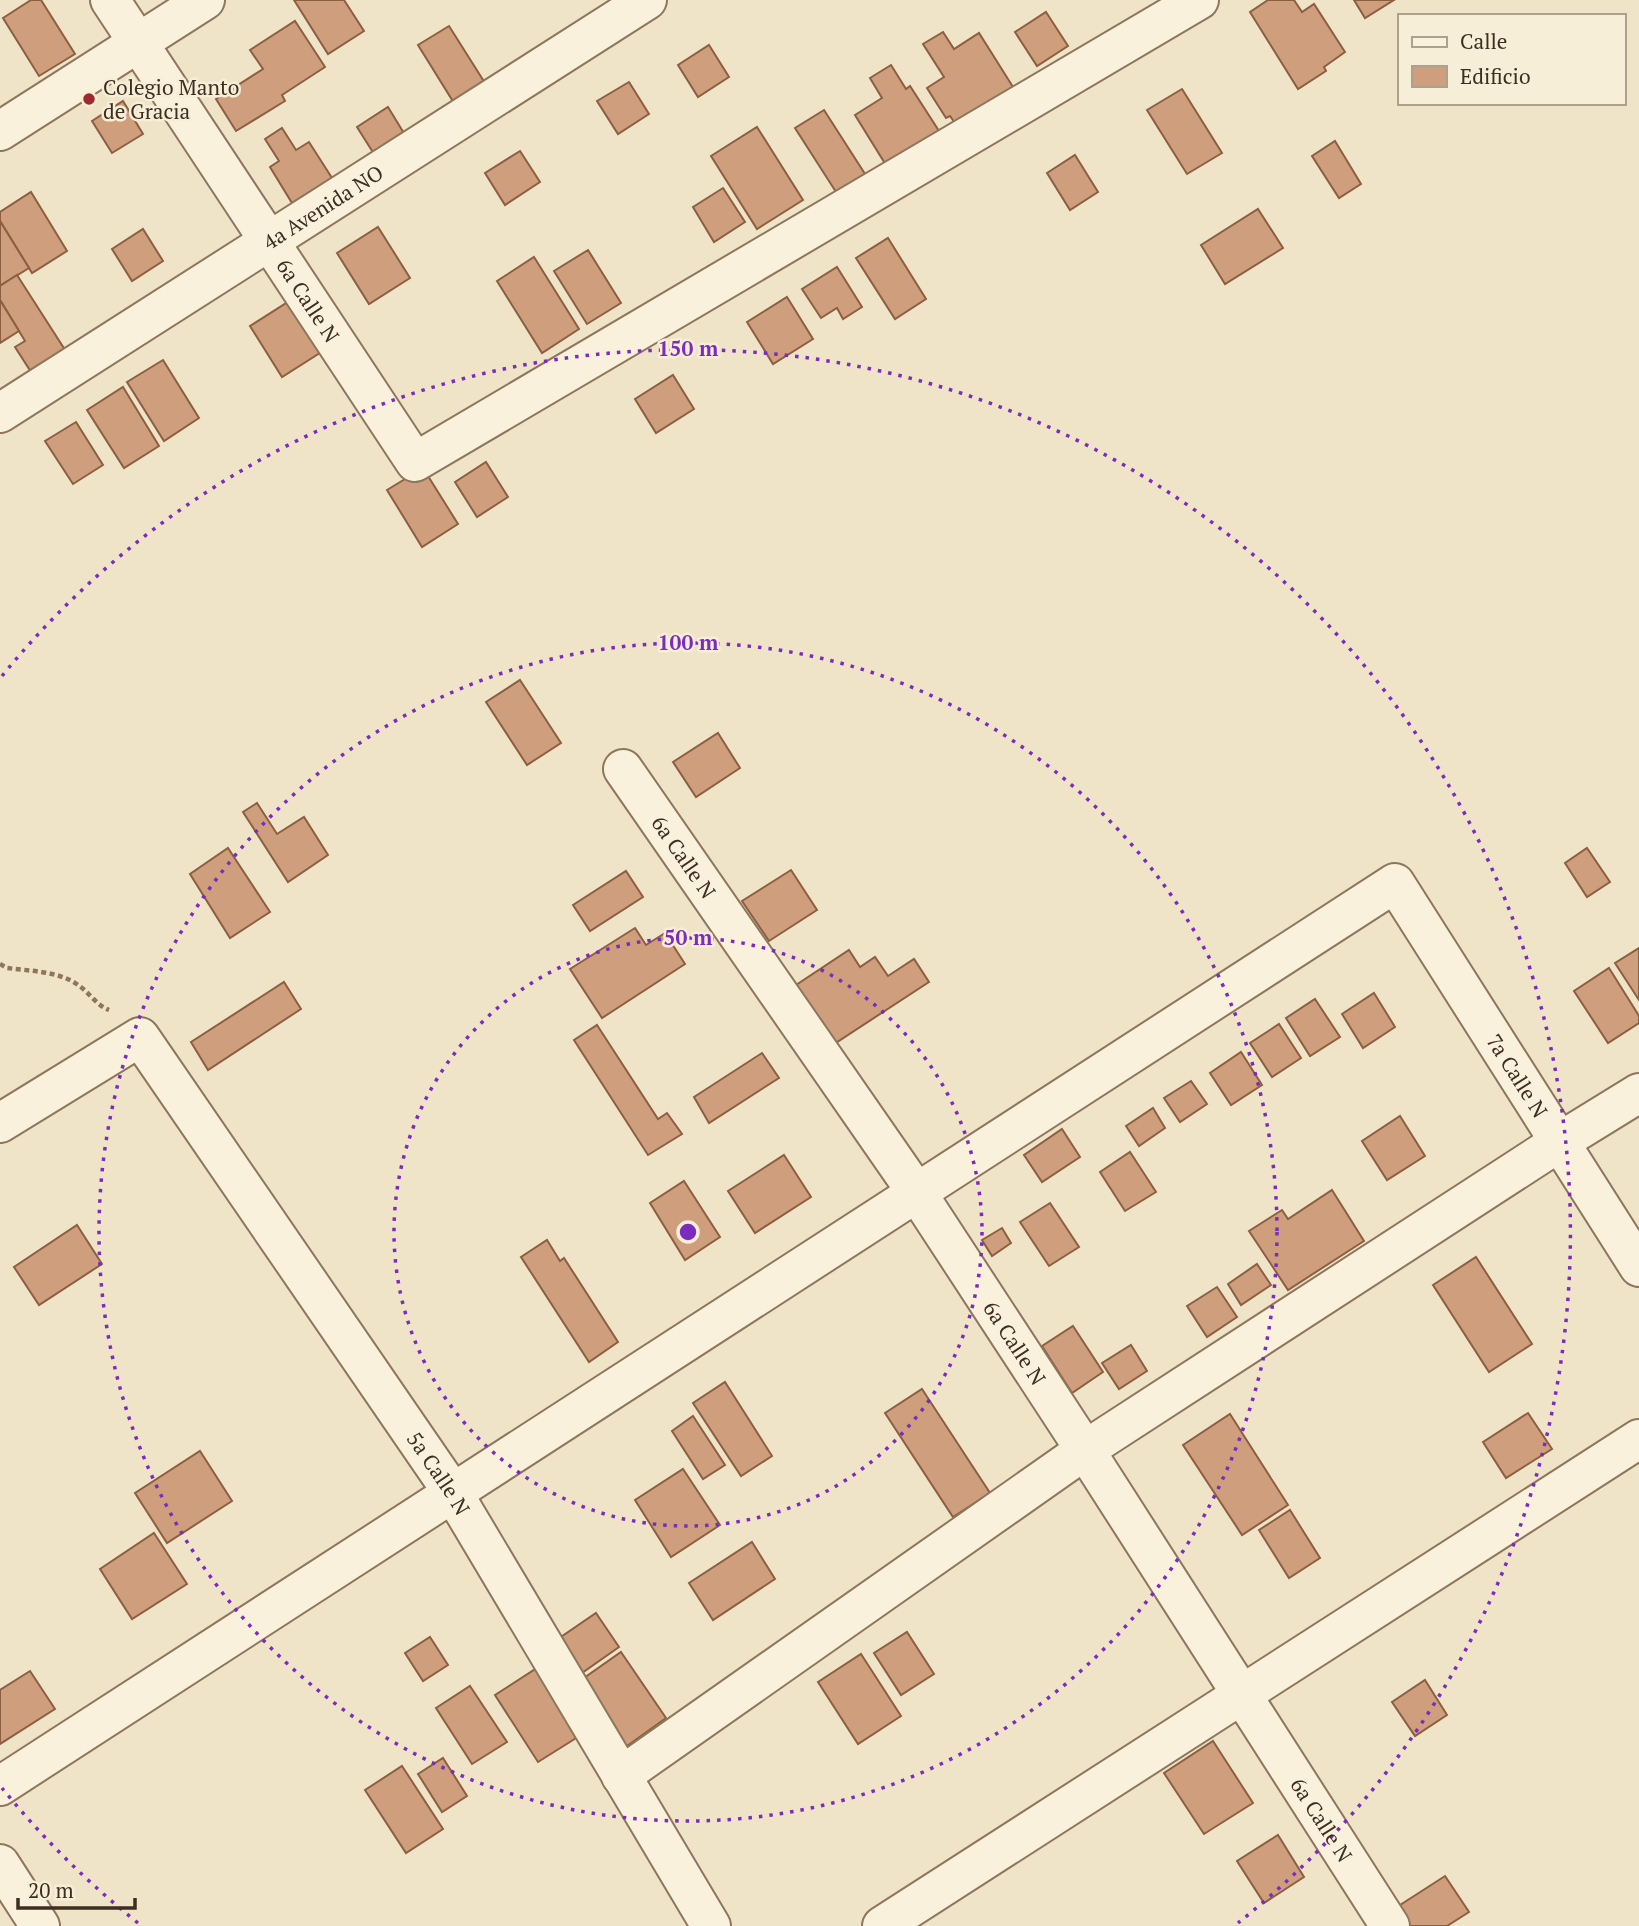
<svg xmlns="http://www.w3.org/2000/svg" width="1639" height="1926" font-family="'PT Serif',serif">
<rect width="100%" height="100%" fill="#f0e4c8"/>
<g fill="#cf9f7d" stroke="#8d5f41" stroke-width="2">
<polygon points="31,0 41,0 75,54 39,76 3,18"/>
<polygon points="294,0 344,0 364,31 328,54"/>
<polygon points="1268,0 1294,0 1302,12 1314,4 1345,52 1324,67 1326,71 1298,89 1250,12"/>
<polygon points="1354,0 1394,0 1365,18"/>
<polygon points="1046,12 1068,46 1037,66 1015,32"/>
<polygon points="295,21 325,67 282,95 285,101 236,131 216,99 263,69 250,50"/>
<polygon points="449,26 490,91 459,111 418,45"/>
<polygon points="943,32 954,49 979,33 1013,87 959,129 950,116 946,118 927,88 944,77 923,44"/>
<polygon points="709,45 729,77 698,97 678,65"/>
<polygon points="891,65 906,89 910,86 939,131 886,165 855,115 882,98 870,78"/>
<polygon points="629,82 649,114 618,134 597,101"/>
<polygon points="1182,89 1222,153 1187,174 1147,110"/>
<polygon points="123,101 143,134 112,153 92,121"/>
<polygon points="388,107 405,135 374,154 357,127"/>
<polygon points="824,110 865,174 836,192 795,128"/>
<polygon points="757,127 803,200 757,229 711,156"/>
<polygon points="282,128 296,150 309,142 332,178 292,203 270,167 279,161 265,139"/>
<polygon points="1335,141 1361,184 1339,198 1312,156"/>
<polygon points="520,151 540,182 505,205 485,173"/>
<polygon points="1075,155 1098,192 1070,210 1047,173"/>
<polygon points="723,188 745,222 714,242 693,207"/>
<polygon points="31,192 67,251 32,273 0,221 0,212"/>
<polygon points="1258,209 1283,248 1225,284 1201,245"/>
<polygon points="0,221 29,268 0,286"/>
<polygon points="378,227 410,278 369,304 337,253"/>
<polygon points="143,229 163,261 132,281 112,249"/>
<polygon points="888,238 926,299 895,319 856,258"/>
<polygon points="588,250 621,303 587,324 554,271"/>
<polygon points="534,257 579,329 542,353 497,281"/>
<polygon points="837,267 862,307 843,319 837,308 821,318 802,289"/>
<polygon points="17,275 67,353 33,375 15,347 25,341 0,300 0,286"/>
<polygon points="787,297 813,339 773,364 747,322"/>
<polygon points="0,300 19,331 0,343"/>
<polygon points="291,300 323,351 282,377 250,326"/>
<polygon points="163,360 199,418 164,441 127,382"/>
<polygon points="673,375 694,409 656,433 635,399"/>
<polygon points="123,387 159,446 124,468 87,410"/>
<polygon points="76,422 103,465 73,484 45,441"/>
<polygon points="486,462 508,497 477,517 455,482"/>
<polygon points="423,468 458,524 422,547 387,490"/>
<polygon points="520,680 561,743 527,765 486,702"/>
<polygon points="718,733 740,768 696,797 673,762"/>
<polygon points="257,803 277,834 304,817 328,855 288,882 243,812"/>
<polygon points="228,848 270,912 230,938 190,874"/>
<polygon points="1587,848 1610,882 1587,897 1565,863"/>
<polygon points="791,870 817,910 769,941 742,901"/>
<polygon points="626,871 643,897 590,931 573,905"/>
<polygon points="635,928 646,945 665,933 685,964 602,1018 570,969"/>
<polygon points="1639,948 1639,1000 1615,963"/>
<polygon points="849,950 860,967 875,957 888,976 914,959 929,982 828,1048 790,989"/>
<polygon points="1609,968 1639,1016 1639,1023 1608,1043 1574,991"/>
<polygon points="284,982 301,1009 208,1070 191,1042"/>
<polygon points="1374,993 1395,1027 1363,1048 1342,1014"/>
<polygon points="1315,999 1340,1037 1310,1056 1286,1018"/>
<polygon points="1279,1024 1301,1058 1272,1077 1250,1043"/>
<polygon points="597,1025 658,1119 667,1113 682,1134 648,1155 574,1040"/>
<polygon points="1241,1052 1262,1085 1231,1105 1210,1073"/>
<polygon points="762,1053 779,1078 709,1123 694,1097"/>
<polygon points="1191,1081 1207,1104 1180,1122 1164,1098"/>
<polygon points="1153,1108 1165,1128 1139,1146 1126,1126"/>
<polygon points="1400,1116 1425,1156 1387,1180 1362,1141"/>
<polygon points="1062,1129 1080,1157 1042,1182 1024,1155"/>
<polygon points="1130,1152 1156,1192 1125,1211 1100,1172"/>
<polygon points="784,1155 811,1197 755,1233 728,1191"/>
<polygon points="684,1181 720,1237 685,1260 650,1203"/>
<polygon points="1332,1190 1364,1241 1288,1290 1249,1231 1282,1210 1288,1219"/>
<polygon points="1050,1203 1079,1247 1049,1266 1020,1222"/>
<polygon points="77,1225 102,1264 39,1305 14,1267"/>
<polygon points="1002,1228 1011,1243 992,1256 982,1240"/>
<polygon points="547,1240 560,1261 564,1258 618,1342 589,1362 521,1257"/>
<polygon points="1476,1257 1532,1344 1489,1372 1433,1285"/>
<polygon points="1257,1264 1271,1285 1241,1305 1228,1284"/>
<polygon points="1217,1287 1237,1317 1207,1337 1187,1306"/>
<polygon points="1073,1326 1103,1372 1072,1393 1042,1346"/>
<polygon points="1131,1345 1147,1371 1119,1389 1102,1363"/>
<polygon points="725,1382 772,1456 741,1476 693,1403"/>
<polygon points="922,1389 990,1493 953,1517 885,1413"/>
<polygon points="1528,1413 1552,1449 1506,1478 1483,1442"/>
<polygon points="1230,1414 1288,1505 1242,1535 1183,1445"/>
<polygon points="693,1416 725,1465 703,1479 672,1431"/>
<polygon points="200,1451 232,1501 167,1543 135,1493"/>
<polygon points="683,1469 720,1525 671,1557 635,1500"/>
<polygon points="1290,1510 1320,1558 1289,1578 1259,1530"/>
<polygon points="154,1533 187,1584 132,1619 100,1569"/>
<polygon points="752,1542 775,1579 713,1620 689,1583"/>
<polygon points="596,1613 619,1647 579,1675 555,1641"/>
<polygon points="907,1632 934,1674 901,1695 874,1653"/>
<polygon points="430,1637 448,1665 423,1681 405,1653"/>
<polygon points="621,1652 666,1718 620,1751 574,1685"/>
<polygon points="861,1654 901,1716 858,1744 818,1682"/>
<polygon points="537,1668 581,1735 538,1762 495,1695"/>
<polygon points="30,1671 55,1709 0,1744 0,1690"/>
<polygon points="1425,1680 1447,1715 1415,1736 1392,1702"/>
<polygon points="470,1686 507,1742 472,1764 436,1708"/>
<polygon points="1213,1741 1253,1803 1204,1834 1164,1773"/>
<polygon points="443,1758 467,1796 442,1812 418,1774"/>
<polygon points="402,1766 443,1829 406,1853 365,1790"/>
<polygon points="1278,1835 1304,1877 1264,1903 1237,1861"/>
<polygon points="1445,1876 1469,1912 1447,1926 1409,1926 1397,1907"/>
</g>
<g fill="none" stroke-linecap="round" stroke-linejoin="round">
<g stroke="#8d765c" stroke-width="42">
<g id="street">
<path id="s1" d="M110,0l305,462 784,-462"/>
<polyline points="0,131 205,0"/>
<path id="s2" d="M0,413l647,-413"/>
<path id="s3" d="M623,769l294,424 168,257 305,476"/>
<path id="s4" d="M0,1123l140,-86 313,456 258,433"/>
<polyline points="621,1776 1085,1450 1561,1141 1639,1093"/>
<path id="s5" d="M0,1786l1395,-903 244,384"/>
<polyline points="0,1864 40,1926"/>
<polyline points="882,1926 1639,1439"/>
</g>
</g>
<path stroke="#8d765c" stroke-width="4.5" stroke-dasharray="5 3.5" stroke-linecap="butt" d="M0,964l7,4c23,3 52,3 71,17 11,7 18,20 31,25"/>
<use href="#street" stroke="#faf1dc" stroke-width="38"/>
</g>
<g fill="none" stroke="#7b2cbf" stroke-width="3.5" stroke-dasharray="3.5 7">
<circle cx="688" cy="1232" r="294"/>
<circle cx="688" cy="1232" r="589"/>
<path d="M138 1923A883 883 0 0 1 2 1788M2 676A883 883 0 1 1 1238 1923"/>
</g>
<circle fill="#9e2a2b" stroke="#f7eed8" stroke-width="2.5" cx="89" cy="99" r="7"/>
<g text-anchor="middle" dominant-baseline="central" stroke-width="5" stroke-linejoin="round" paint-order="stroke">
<g font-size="21" fill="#3d2e20" stroke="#f7eed8" text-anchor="start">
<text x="103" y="87">Colegio Manto<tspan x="103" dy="24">de Gracia</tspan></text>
</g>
<g font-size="21" fill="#3d2e20" stroke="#f7eed8">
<text stroke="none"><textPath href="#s2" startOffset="383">4a Avenida NO</textPath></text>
<text stroke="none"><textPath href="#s1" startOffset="360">6a Calle N</textPath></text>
<text stroke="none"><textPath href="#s3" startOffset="107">6a Calle N</textPath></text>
<text stroke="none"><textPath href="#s5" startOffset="1890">7a Calle N</textPath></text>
<text stroke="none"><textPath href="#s3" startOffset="695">6a Calle N</textPath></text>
<text stroke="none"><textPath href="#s4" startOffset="693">5a Calle N</textPath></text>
<text stroke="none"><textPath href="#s3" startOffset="1262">6a Calle N</textPath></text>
</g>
</g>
<circle cx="688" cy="1232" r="10" fill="#7b2cbf" stroke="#f7eed8" stroke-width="3.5"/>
<g font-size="21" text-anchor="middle" font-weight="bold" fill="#7b2cbf" stroke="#f7eed8" stroke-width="5" stroke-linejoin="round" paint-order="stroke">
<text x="688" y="356">150 m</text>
<text x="688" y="650">100 m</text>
<text x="688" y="945">50 m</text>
</g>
<rect x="1398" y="14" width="228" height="91" fill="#f7eed8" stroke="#ada18e" stroke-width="2"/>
<rect x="1412" y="37" width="35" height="10" fill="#faf1dc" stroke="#ada18e" stroke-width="2"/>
<text x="1460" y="49" font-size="21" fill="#3d2e20">Calle</text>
<rect x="1412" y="66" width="35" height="21" fill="#cf9f7d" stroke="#ada18e" stroke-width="2"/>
<text x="1460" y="84" font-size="21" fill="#3d2e20">Edificio</text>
<path d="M18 1898v10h117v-10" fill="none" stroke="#3d2e20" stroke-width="3.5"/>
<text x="28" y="1898" font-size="21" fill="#3d2e20" stroke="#f7eed8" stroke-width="5" paint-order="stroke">20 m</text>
</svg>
